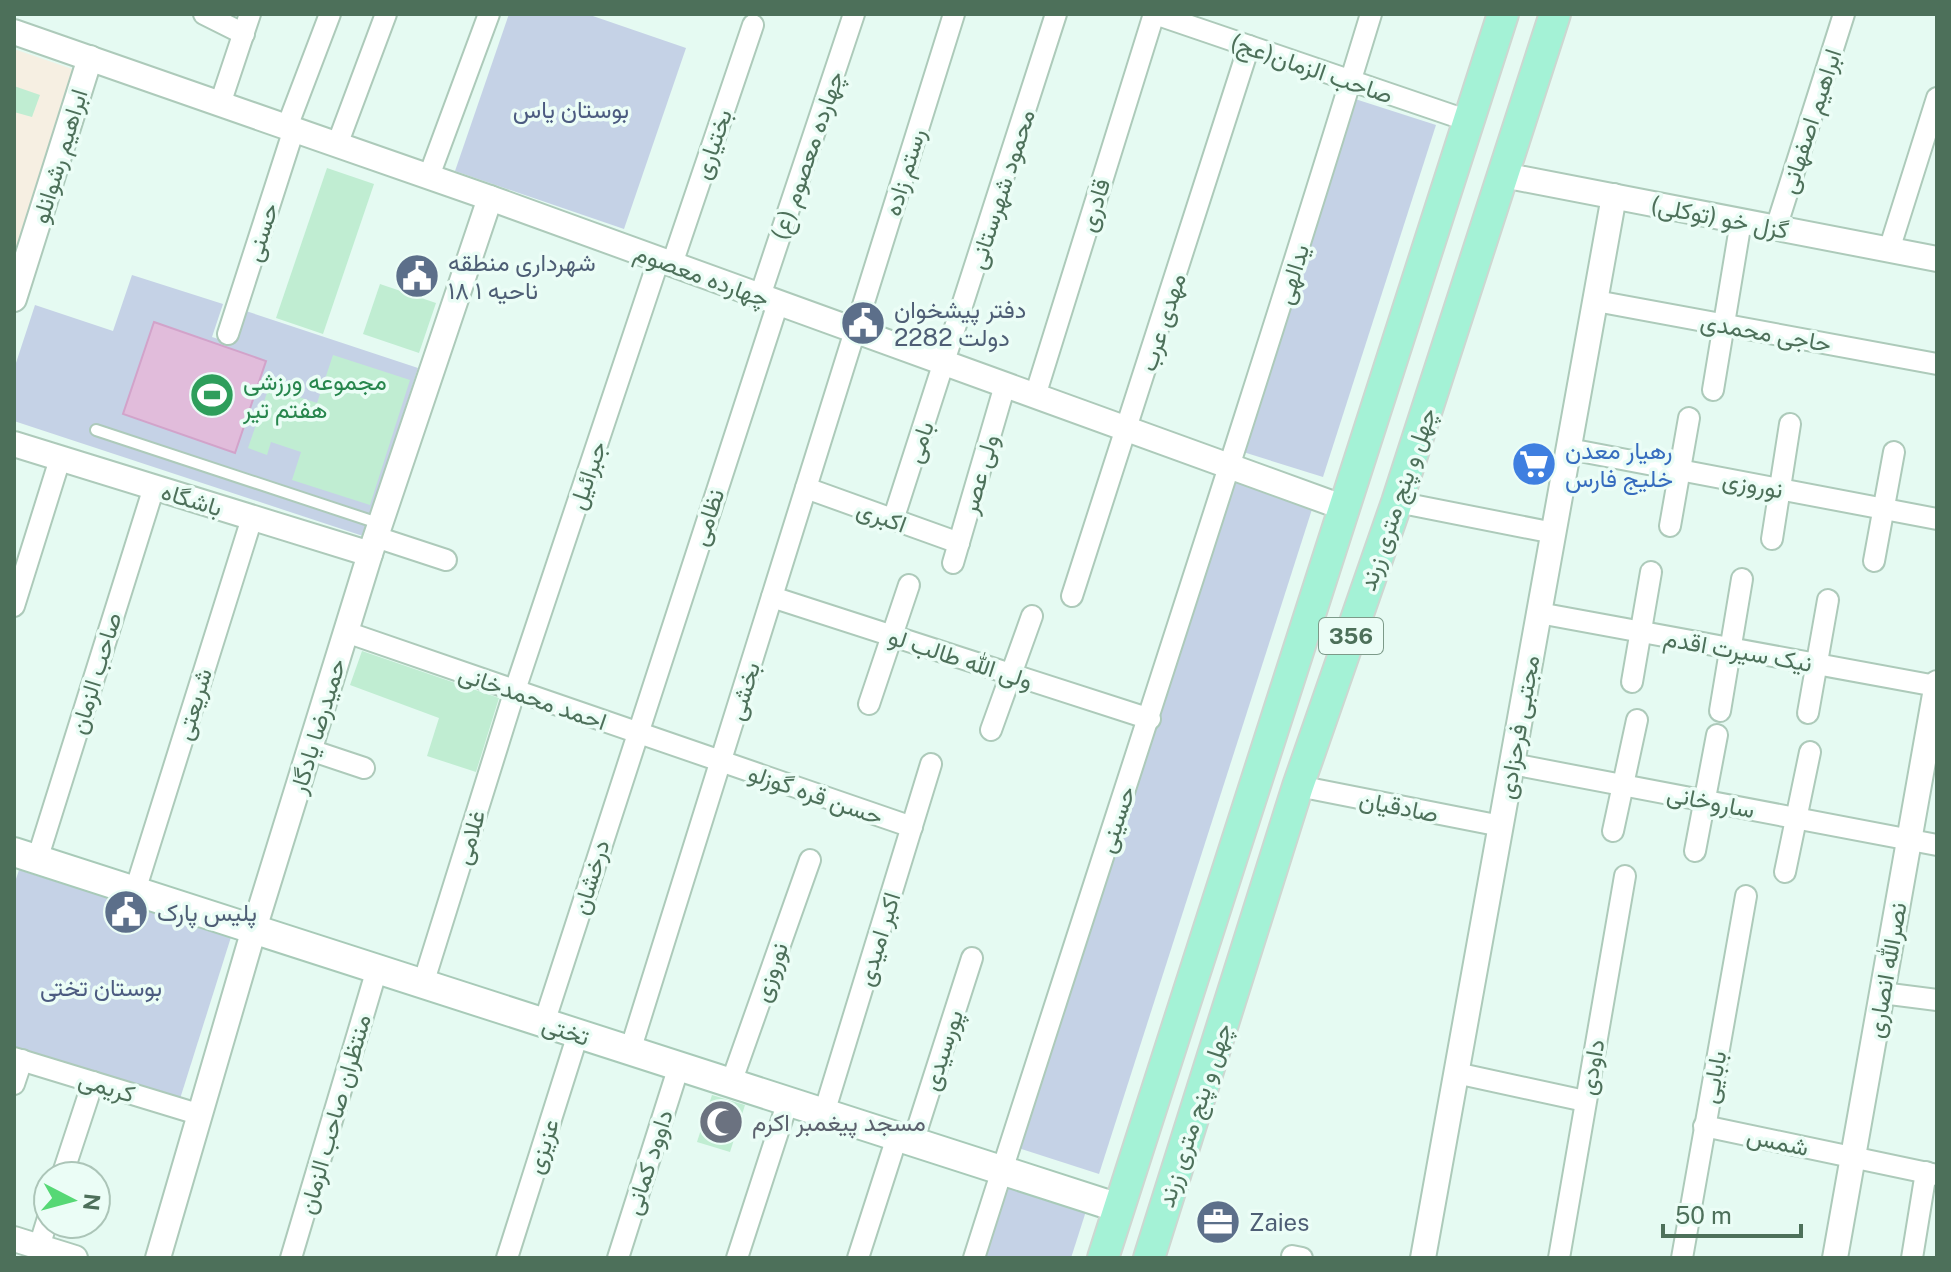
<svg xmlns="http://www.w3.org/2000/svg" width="1951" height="1272" font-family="'Public Sans',Vazirmatn,sans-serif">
<rect width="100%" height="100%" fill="#e5faf2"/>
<polygon fill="#f6efe2" points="14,49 78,71 14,269"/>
<g fill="#c5d2e6">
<polygon points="509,14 587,14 686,48 624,229 455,171"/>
<polygon points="1352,98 1436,125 1323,477 1240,451"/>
<polygon points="132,275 223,304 212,337 234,344 246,311 418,368 363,536 14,421 14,369 35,305 113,331"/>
<polygon points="1235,477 1315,500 1099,1174 1015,1147"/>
<polygon points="19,870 231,937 179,1102 14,1050 14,885"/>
<polygon points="1003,1181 1087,1208 1071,1258 978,1258"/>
</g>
<polygon fill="#e1bcdb" stroke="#d2a3ca" stroke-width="2" points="154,322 266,361 235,453 123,414"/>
<g fill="#c0edd2">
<polygon points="14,86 40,95 32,117 14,112"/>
<polygon points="327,168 374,184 323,334 276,318"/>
<polygon points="380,284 436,303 419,353 363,334"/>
<polygon points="333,355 410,380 370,505 292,480 301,452 271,442 267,455 248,448 269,387 317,403"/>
<polygon points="362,651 499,698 476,772 427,756 439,718 350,685"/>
<polygon points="712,1095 745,1105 730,1152 697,1142"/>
</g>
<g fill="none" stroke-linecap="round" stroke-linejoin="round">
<g stroke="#adcaba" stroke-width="14">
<polyline id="service" points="96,430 378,523"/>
</g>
<g stroke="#adcaba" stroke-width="24">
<g id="minor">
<polyline points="204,14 244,34"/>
<polyline points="1155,14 1469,121"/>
<polyline points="220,104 250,14"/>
<polyline points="287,127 330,14"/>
<polyline points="337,145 386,14"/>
<polyline points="429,176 489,14"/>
<polyline points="1776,228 1844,14"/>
<polyline points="1889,250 1937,98"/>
<polyline points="672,264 753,25"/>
<polyline points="760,296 854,14"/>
<polyline points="1596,301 1937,364"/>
<polyline points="228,334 294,129"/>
<polyline points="1713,390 1741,221"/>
<polyline points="1035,396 1154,14"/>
<polyline points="1569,449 1937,519"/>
<polyline points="806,488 959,543"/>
<polyline points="1397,502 1554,533"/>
<polyline points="893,520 1056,14"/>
<polyline points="1670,526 1689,418"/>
<polyline points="376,537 446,560"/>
<polyline points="1772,539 1790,424"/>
<polyline points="1874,561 1894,452"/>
<polyline points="953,563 1005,385"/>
<polyline points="1072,596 1249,46"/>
<polyline points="772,597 1150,719"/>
<polyline points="14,606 60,459"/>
<polyline points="1539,613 1936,686"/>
<polyline points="346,632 912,827"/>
<polyline points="1632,682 1651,572"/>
<polyline points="869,704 909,585"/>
<polyline points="1720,711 1742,579"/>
<polyline points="1808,713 1828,600"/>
<polyline points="991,730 1032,616"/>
<polyline points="310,750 364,768"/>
<polyline points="1512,764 1937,845"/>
<polyline points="1298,786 1501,826"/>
<polyline points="1613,831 1637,720"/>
<polyline points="1695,851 1717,735"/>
<polyline points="37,860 154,487"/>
<polyline points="1785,872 1810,752"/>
<polyline points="135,891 252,518"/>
<polyline points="423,984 515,690 659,259"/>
<polyline points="1882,993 1937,1000"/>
<polyline points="544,1023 778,303"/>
<polyline points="630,1051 954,14"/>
<polyline points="14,1058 201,1115"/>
<polyline points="1456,1073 1585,1101"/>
<polyline points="731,1083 810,860"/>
<polyline points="14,1084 22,1060"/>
<polyline points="824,1113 931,764"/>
<polyline points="1704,1126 1937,1175"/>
<polyline points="913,1142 972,958"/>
<polyline points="62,1176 93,1082"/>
<polyline points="39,1247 48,1218"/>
<polyline points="1292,1256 1302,1258"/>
<polyline points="291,1258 377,969"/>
<polyline points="507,1258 578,1034"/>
<polyline points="618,1258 679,1066"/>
<polyline points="737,1258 788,1101"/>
<polyline points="858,1258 897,1137"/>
<path d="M974,1258c132,-415 270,-828 397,-1244"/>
<polyline points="1559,1258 1625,876"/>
<polyline points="1682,1258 1746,896"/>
<polyline points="1912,1258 1926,1172"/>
</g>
</g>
<g stroke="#adcaba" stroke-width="28">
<g id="tertiary">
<polyline points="14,32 490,198 1342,507"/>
<polyline points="1503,175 1937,259"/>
<polyline points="14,299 90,58"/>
<polyline points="14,444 370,554"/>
<polyline points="14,1239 75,1258"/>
<polyline points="158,1258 254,929 370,554 490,198"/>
<polyline points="1423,1258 1614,196"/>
<polyline points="1835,1258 1937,683"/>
</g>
</g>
<g stroke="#a8cab8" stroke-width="32">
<polyline id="secondary" points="14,852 1119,1208"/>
</g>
<g stroke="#cdd7d1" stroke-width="34">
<g id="primary">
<polyline points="1103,1258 1503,14"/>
<polyline points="1149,1258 1298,786 1397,502 1555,14"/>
</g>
</g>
<use href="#service" stroke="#fff" stroke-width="10"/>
<use href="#minor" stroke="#fff" stroke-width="20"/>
<use href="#tertiary" stroke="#fff" stroke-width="24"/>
<use href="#secondary" stroke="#fff" stroke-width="28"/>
<use href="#primary" stroke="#a4f2d6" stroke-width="30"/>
</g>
<defs>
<g id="civic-disc" transform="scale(2.3)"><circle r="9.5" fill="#5c6f8a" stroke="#ebfdf6"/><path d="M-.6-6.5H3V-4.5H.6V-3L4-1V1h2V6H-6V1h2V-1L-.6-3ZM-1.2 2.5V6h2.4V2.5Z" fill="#fff"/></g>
<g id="stadium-disc" transform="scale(2.3)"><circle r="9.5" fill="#2e9e5b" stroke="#ebfdf6"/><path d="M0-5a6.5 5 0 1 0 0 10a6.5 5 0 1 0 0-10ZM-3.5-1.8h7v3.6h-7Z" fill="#fff"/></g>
<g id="supermarket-disc" transform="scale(2.3)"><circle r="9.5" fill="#3f7fe0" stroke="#ebfdf6"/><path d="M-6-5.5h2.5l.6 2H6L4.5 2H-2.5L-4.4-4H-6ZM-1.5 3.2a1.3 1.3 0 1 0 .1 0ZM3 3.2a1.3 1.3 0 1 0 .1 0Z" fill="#fff"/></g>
<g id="mosque-disc" transform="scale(2.3)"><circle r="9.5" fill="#6b7280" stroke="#ebfdf6"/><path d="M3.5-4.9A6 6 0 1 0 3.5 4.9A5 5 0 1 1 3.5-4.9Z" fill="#fff"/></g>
<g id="office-disc" transform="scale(2.3)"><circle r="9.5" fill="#5c6f8a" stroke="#ebfdf6"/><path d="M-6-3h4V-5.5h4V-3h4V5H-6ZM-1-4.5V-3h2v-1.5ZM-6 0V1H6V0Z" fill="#fff"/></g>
</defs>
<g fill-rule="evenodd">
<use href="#civic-disc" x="417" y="276"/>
<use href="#civic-disc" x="863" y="323"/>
<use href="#stadium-disc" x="212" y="395"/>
<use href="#supermarket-disc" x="1534" y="464"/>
<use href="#civic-disc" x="126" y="912"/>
<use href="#mosque-disc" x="721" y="1122"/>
<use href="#office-disc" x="1218" y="1222"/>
</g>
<g text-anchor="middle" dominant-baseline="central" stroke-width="7" stroke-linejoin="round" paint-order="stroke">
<rect fill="#ebfdf6" stroke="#7c9a89" stroke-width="2" x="1319" y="618" width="64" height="36" rx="6"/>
<g font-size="22" font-weight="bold" fill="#4d705a">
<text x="1351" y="636">356</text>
</g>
<g font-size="24" fill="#4d705a" stroke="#ebfdf6">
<text transform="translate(1312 68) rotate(19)">صاحب الزمان(عج)</text>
<text transform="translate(1810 121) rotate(-72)">ابراهیم اصفهانی</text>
<text transform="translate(712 144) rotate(-71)">بختیاری</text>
<text transform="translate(807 155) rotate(-71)">چهارده معصوم (ع)</text>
<text transform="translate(59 156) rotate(-73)">ابراهیم رشوانلو</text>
<text transform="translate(904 172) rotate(-73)">رستم زاده</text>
<text transform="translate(1001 189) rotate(-72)">محمود شهرستانی</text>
<text transform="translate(1094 205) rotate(-73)">قادری</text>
<text transform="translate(1720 217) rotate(11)">گزل خو (توکلی)</text>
<text transform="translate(261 232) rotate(-72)">حسنی</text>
<text transform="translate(1292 274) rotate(-73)">یدالهی</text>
<text transform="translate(702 275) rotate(20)">چهارده معصوم</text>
<text transform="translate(1162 322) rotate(-72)">مهدی عرب</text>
<text transform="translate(1766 332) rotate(10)">حاجی محمدی</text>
<text transform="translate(919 442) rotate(-72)">بامی</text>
<text transform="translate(979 474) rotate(-74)">ولی عصر</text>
<text transform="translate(587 475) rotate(-71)">جبرائیل</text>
<text transform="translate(1753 484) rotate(11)">نوروزی</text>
<text transform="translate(192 499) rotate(17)">باشگاه</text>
<text transform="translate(1397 499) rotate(-71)">چهل و پنج متری زرند</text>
<text transform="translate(882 516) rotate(20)">اکبری</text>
<text transform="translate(707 517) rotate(-72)">نظامی</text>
<text transform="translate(1738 650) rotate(10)">نیک سیرت اقدم</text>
<text transform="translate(961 658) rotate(18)">ولی الله طالب لو</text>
<text transform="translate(95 673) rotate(-73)">صاحب الزمان</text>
<text transform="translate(743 691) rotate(-73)">بخشی</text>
<text transform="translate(533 697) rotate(19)">احمد محمدخانی</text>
<text transform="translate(193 704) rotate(-73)">شریعتی</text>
<text transform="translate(317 726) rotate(-73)">حمیدرضا یادگار</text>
<text transform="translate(1518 727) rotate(-80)">مجتبی فرحزادی</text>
<text transform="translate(816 794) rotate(19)">حسن قره گوزلو</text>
<text transform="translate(1711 801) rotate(11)">ساروخانی</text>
<text transform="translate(1399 806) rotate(11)">صادقیان</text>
<text transform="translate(1116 819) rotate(-71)">حسینی</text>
<text transform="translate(469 837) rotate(-73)">غلامی</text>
<text transform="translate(590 877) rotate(-73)">درخشان</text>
<text transform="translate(878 939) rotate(-73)">اکبر امیدی</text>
<text transform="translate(1886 970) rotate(-80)">نصرالله انصاری</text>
<text transform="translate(770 972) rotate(-71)">نوروزی</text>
<text transform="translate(566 1030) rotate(18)">تختی</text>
<text transform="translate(942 1050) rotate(-72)">پورسیدی</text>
<text transform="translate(1591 1067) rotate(-80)">داودی</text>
<text transform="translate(1713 1077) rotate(-80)">بابایی</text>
<text transform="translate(107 1086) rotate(17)">کریمی</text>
<text transform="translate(334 1114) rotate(-74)">منتظران صاحب الزمان</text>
<text transform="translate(1194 1115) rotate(-72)">چهل و پنج متری زرند</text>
<text transform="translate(1778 1141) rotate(12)">شمس</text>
<text transform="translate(542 1146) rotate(-72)">عزیزی</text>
<text transform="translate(648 1162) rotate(-72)">داوود کمانی</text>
</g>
<g font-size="24" fill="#4c5b80" stroke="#ebfdf6">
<text x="571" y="109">بوستان یاس</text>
<text x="101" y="987">بوستان تختی</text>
</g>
<g font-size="24" fill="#4e5e75" stroke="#ebfdf6" text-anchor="start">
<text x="448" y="262">شهرداری منطقه<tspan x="448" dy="28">۱۸ ناحیه ۱</tspan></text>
<text x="894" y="309">دفتر پیشخوان<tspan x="894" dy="28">دولت 2282</tspan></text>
<text x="157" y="912">پلیس پارک</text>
<text x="1249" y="1222">Zaies</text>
</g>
<g font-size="24" fill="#27864d" stroke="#ebfdf6" text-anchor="start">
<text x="243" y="381">مجموعه ورزشی<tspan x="243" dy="28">هفتم تیر</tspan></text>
</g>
<g font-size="24" fill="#366cbe" stroke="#ebfdf6" text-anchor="start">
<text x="1565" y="450">رهیار معدن<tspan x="1565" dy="28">خلیج فارس</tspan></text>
</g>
<g font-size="24" fill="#5b616d" stroke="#ebfdf6" text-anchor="start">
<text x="752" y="1122">مسجد پیغمبر اکرم</text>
</g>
</g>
<rect width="1951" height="1272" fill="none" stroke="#4d705a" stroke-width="32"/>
<g transform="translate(72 1200) rotate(96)"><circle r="38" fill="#ebfdf6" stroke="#acc5b8" stroke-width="2"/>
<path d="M0-6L14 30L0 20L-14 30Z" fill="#56d875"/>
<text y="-12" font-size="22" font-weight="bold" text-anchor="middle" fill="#4d705a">N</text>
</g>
<path d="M1663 1224v12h138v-12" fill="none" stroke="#4d705a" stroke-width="4"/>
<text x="1675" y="1224" font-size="24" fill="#4d705a" stroke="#ebfdf6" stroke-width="6" paint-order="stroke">50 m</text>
</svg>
